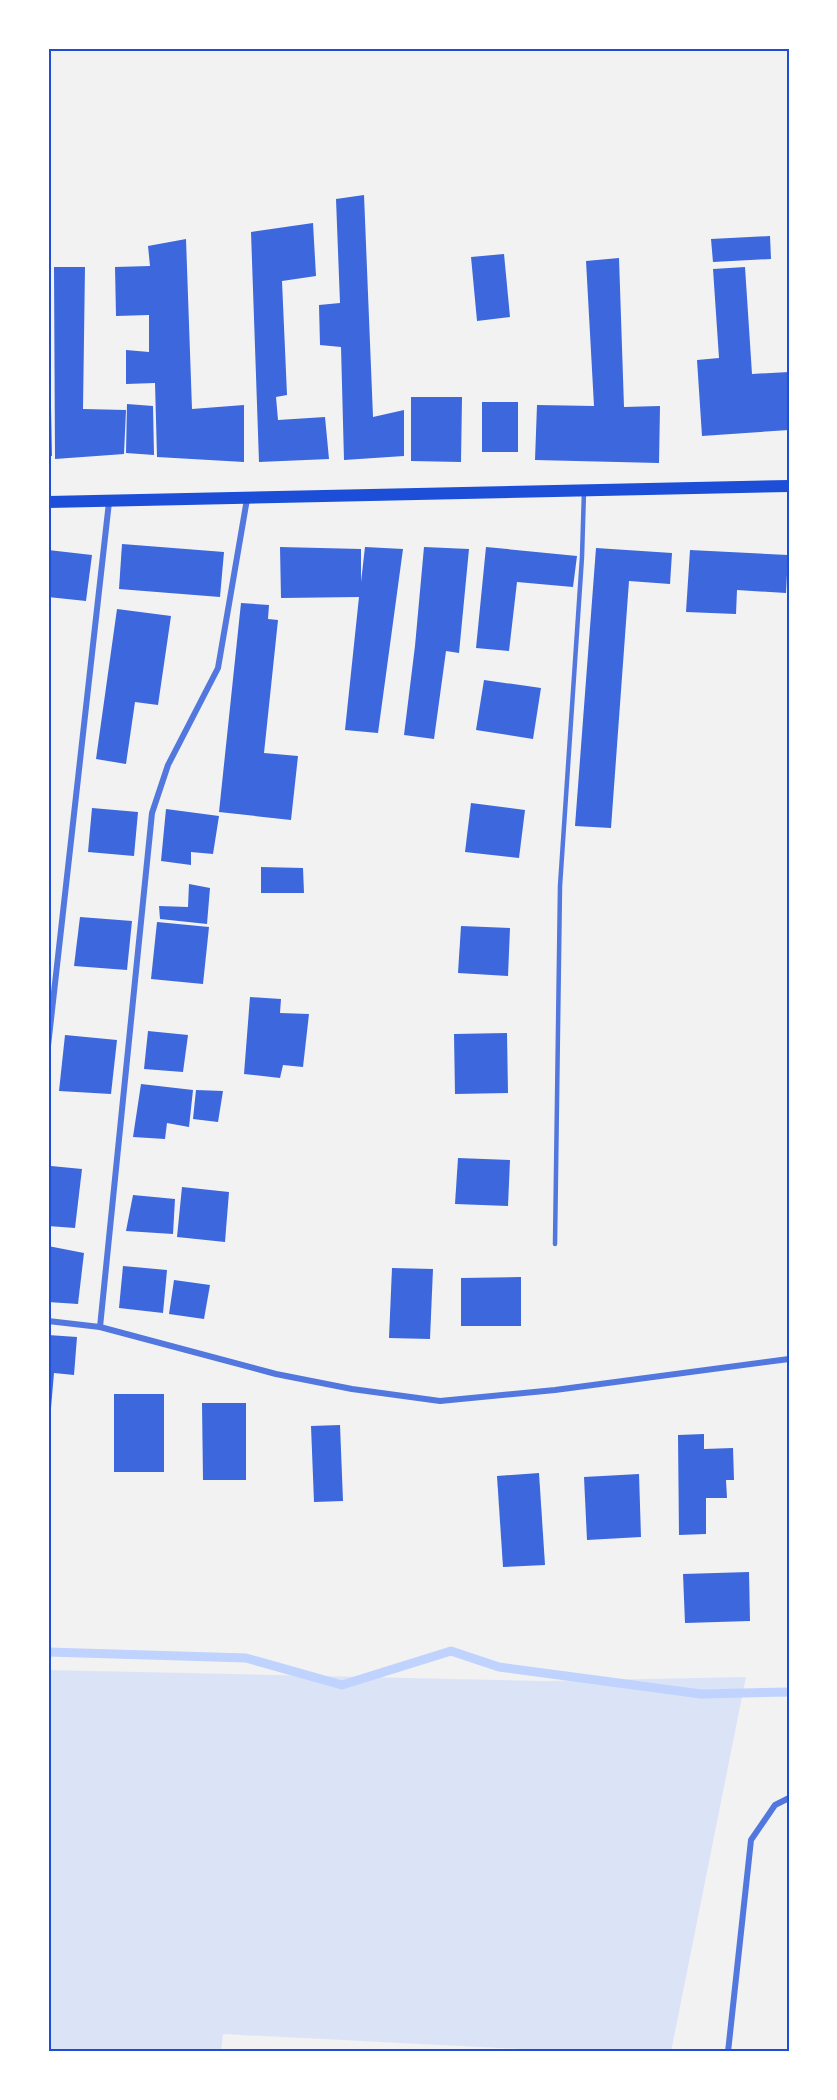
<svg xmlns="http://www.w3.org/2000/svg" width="837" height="2100" font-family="'Roboto Serif',serif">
<rect width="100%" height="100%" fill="#f2f2f2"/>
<polygon fill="#dbe4f7" points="48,1670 545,1681 746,1677 671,2052 582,2052 223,2034 221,2052 48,2052"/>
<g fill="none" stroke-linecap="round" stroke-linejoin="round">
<polyline stroke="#bfd3fe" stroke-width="9" points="48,1652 246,1658 342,1685 451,1651 499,1667 701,1694 789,1692"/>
</g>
<g fill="#3d67dc">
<polygon points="364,195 373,417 404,410 404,456 344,460 341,347 320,345 319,305 340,303 336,199"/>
<polygon points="313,223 316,276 282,281 287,395 276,397 278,420 325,417 329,459 259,462 251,232"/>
<polygon points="770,236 771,259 713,262 711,239"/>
<polygon points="186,239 192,409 244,405 244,462 157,457 155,383 126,384 126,350 149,352 149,315 116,316 115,267 150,266 148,246"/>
<polygon points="504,254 510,317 477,321 471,257"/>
<polygon points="619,258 624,407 660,406 659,463 535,460 537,405 594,406 586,261"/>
<polygon points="54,267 85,267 83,409 126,410 124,454 55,459"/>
<polygon points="745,267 752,374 789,372 789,430 702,436 697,360 719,358 713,269"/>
<polygon points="411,397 462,397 461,462 411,461"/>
<rect x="482" y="402" width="36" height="50"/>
<polygon points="127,404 153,406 154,455 126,453"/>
<polygon points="48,407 51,407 52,456 48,456"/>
<polygon points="122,544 224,552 220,597 119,589"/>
<polygon points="280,547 361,549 361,582 365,547 403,549 378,733 345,730 359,597 281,598"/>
<polygon points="424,547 469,549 459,653 446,651 434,739 404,735 415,646"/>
<polygon points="486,547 577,556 573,587 517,582 509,651 476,648"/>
<polygon points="596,548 672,553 670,584 629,581 611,828 575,826"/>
<polygon points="48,550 92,555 86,601 48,597"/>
<polygon points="690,550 788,555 786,593 737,590 736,614 686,612"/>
<polygon points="241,603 269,605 268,619 278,620 264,753 298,756 291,820 219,812"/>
<polygon points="117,609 171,616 158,705 135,702 126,764 96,759"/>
<polygon points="484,680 541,688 533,739 476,730"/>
<polygon points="471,803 525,810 519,858 465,852"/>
<polygon points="92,808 138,812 134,856 88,852"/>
<polygon points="166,809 219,816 213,854 191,852 191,865 161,861"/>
<polygon points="261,867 303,868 304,893 261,893"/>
<polygon points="189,884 210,888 207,924 160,919 159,906 188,907"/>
<polygon points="80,917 132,921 127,970 74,966"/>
<polygon points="157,922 209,927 203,984 151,979"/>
<polygon points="461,926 510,928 508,976 458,973"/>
<polygon points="250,997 281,999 280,1013 309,1014 303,1067 283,1065 280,1078 244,1074"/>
<polygon points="148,1031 188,1035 183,1072 144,1069"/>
<polygon points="507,1033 508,1093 455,1094 454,1034"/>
<polygon points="65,1035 117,1040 111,1094 59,1091"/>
<polygon points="141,1084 193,1090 189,1127 167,1123 165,1139 133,1137"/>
<polygon points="196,1090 223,1091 218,1122 193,1119"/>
<polygon points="458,1158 510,1160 508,1206 455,1204"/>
<polygon points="51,1166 82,1169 75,1228 48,1226 48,1194"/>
<polygon points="182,1187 229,1192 225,1242 177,1237"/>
<polygon points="133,1195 175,1199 173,1234 126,1231"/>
<polygon points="48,1246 84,1253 78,1304 48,1302"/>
<polygon points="123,1266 167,1270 163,1313 119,1308"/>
<polygon points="392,1268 433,1269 430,1339 389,1338"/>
<polygon points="521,1277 521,1326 461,1326 461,1278"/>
<polygon points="174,1280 210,1285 204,1319 169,1314"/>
<polygon points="48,1335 77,1337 74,1375 54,1373 50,1420 48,1420"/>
<rect x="114" y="1394" width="50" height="78"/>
<polygon points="202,1403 246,1403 246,1480 203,1480"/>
<polygon points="340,1425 343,1501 314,1502 311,1426"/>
<polygon points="704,1434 704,1449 733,1448 734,1480 726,1480 727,1498 706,1498 706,1534 679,1535 678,1435"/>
<polygon points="539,1473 545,1565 503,1567 497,1476"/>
<polygon points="639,1474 641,1537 587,1540 584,1477"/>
<polygon points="749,1572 750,1621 685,1623 683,1574"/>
</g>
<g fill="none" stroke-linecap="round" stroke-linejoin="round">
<polyline stroke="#5277de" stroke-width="4.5" points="555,1244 560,886 582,557 584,491"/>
<g stroke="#5277de" stroke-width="6">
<polyline points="48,1046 109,502"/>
<polyline points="48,1321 100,1327 276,1374 352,1389 440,1401 555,1390 789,1359"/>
<polyline points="100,1327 152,813 168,765 218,668 247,499"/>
<polyline points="728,2052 751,1840 775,1805 789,1798"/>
</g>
<polyline stroke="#1d4ed8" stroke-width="12" points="48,502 789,486"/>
</g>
<rect width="837" height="2100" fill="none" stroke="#ffffff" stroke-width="99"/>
<rect x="50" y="50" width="738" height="2000" fill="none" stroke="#1d4ed8" stroke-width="2"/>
</svg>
